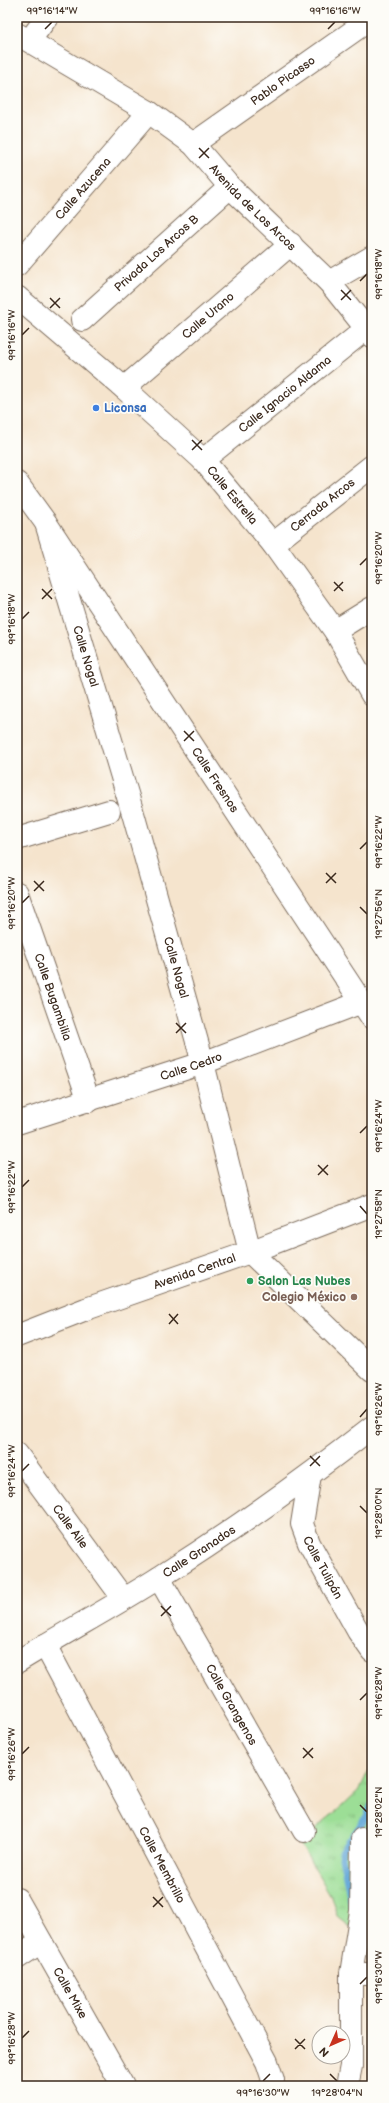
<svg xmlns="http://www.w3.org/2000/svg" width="389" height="2103" font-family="'Balsamiq Sans',sans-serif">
<defs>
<pattern id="grass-tufts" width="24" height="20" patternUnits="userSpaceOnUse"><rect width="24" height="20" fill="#9cde96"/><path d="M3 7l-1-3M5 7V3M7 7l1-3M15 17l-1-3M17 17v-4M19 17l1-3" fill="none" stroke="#87bf81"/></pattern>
</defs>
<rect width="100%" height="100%" fill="#fdfcf7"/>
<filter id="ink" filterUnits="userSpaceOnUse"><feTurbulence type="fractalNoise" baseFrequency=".025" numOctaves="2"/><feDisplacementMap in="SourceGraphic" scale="8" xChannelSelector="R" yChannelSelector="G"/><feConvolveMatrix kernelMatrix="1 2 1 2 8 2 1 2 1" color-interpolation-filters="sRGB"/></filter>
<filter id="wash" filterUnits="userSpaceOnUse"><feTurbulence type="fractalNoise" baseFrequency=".012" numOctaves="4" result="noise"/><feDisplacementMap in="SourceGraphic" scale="16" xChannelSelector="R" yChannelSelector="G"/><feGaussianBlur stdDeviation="0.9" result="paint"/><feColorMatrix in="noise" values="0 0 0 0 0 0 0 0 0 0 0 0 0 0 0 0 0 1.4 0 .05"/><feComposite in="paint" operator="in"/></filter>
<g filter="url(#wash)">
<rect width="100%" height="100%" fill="#f5e4cd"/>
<polygon fill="url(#grass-tufts)" stroke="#6c845a" points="372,1763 372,1930 368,1932 349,1926 337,1916 331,1896 299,1842 340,1808 360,1789"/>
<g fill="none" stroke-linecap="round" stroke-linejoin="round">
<polyline stroke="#64a7d8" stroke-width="7" points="352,1905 341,1853 367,1816 372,1805"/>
</g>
</g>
<g filter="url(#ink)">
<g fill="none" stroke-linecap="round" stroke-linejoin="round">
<g stroke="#7c6b5b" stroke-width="24">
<g id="minor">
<polyline points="30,40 47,17"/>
<path id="s1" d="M193,144l179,-126"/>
<path id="s2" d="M17,265l132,-153"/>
<polyline points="329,282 372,257"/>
<path id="s3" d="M17,297l107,91 79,72 70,84 62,87 37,64"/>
<path id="s4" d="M82,320l148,-133"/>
<path id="s5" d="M124,388l167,-144"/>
<path id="s6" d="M203,460l163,-131"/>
<path id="s7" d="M17,483l29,40 326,495"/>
<path id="s8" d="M46,523l88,294 69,246 47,189 122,118"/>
<path id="s9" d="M273,544l99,-78"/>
<polyline points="335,631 372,608"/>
<polyline points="17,839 109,811"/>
<path id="s10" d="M17,893l72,208"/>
<path id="s11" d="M17,1123l186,-60 159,-61"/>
<path id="s12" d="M17,1336l69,-27 164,-57 122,-47"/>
<path id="s13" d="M17,1454l106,144"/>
<path id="s14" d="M310,1475l-8,49 7,19 49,88 14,20"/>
<path id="s15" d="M159,1578l145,253"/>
<path id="s16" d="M45,1645l222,417 6,18 -2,6"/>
<path id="s17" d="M17,1662c47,-29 96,-55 143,-85 73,-46 144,-97 212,-150"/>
<path id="s18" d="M17,1899l106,187"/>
<polyline points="17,1958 41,1942"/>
<polyline points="351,1974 372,1974"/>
<polyline points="347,2086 351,2066 351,1974 361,1911 362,1839"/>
</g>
</g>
<g stroke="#7c6b5b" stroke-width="24">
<g id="major">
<path id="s19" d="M17,34l132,78 44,32 37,43 99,95 43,54"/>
</g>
</g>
<use href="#minor" stroke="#fff" stroke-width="22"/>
<use href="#major" stroke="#fff" stroke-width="22"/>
</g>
</g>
<path fill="none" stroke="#3b2a1e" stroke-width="1.5" d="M45,29l7,-7M328,29l7,-7M199,148l10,10M199,158l10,-10M360,281l7,-7M341,290l10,10M50,298l10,10M341,300l10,-10M50,308l10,-10M22,335l7,-7M192,440l10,10M192,450l10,-10M360,565l7,-7M334,582l9,9M42,589l10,10M334,591l9,-9M42,599l10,-10M22,619l7,-7M184,731l10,10M184,741l10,-10M360,849l7,-7M326,873l10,10M34,881l10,10M326,883l10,-10M34,891l10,-10M22,903l7,-7M360,907l7,7M176,1023l10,10M176,1033l10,-10M360,1133l7,-7M318,1165l10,10M318,1175l10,-10M22,1187l7,-7M360,1206l7,8M169,1314l9,10M169,1324l9,-10M360,1417l7,-8M310,1456l10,10M310,1466l10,-10M22,1471l7,-7M360,1506l7,7M161,1606l10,10M161,1616l10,-10M360,1700l7,-7M303,1748l10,10M22,1754l7,-7M303,1758l10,-10M360,1805l7,7M153,1897l10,10M153,1907l10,-10M360,1984l7,-7M22,2038l7,-7M295,2039l10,10M295,2049l10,-10M330,2074l7,7M263,2081l7,-7"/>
<circle fill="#3f7fe0" stroke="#fdfcf7" stroke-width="1.5" cx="96" cy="408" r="4"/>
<circle fill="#2e9e5b" stroke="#fdfcf7" stroke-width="1.5" cx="250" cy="1281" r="4"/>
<circle fill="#8d6e63" stroke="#fdfcf7" stroke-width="1.5" cx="354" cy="1297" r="4"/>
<g text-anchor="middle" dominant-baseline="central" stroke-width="3.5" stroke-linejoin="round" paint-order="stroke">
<g font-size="12" fill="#3b2a1e" stroke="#fdfcf7">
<text stroke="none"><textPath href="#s1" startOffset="110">Pablo Picasso</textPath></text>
<text stroke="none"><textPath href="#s2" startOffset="101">Calle Azucena</textPath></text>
<text stroke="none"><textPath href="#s19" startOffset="295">Avenida de Los Arcos</textPath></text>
<text stroke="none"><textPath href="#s4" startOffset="100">Privada Los Arcos B</textPath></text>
<text stroke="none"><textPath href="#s5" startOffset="111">Calle Urano</textPath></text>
<text stroke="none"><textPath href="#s6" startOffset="105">Calle Ignacio Aldama</textPath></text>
<text stroke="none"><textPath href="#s3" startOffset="293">Calle Estrella</textPath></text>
<text stroke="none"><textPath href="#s9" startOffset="63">Cerrada Arcos</textPath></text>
<text stroke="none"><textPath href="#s8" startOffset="139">Calle Nogal</textPath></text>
<text stroke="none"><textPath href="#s7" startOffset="357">Calle Fresnos</textPath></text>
<text stroke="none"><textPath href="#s8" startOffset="463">Calle Nogal</textPath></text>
<text stroke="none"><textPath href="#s10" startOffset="110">Calle Bugambilia</textPath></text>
<text stroke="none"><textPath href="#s11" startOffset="183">Calle Cedro</textPath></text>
<text stroke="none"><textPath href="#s12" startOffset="189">Avenida Central</textPath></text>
<text stroke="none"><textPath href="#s13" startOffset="90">Calle Aile</textPath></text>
<text stroke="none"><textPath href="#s17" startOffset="213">Calle Granados</textPath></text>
<text stroke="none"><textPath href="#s14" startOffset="98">Calle Tulipán</textPath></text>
<text stroke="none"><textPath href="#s15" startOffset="146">Calle Grangenos</textPath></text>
<text stroke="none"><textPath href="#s16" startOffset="249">Calle Membrillo</textPath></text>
<text stroke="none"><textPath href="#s18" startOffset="108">Calle Mixe</textPath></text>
</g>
<g font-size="12" font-weight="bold" fill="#366cbe" stroke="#fdfcf7" text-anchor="start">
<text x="104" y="408">Liconsa</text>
</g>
<g font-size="12" font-weight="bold" fill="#27864d" stroke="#fdfcf7" text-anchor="start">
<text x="258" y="1281">Salon Las Nubes</text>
</g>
<g font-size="12" font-weight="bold" fill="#785e54" stroke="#fdfcf7" text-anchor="end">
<text x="346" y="1297">Colegio México</text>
</g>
</g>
<rect width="389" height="2103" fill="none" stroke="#fdfcf7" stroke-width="44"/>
<g transform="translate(331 2045) rotate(225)"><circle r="19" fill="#fdfcf7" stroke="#afa8a0"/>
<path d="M0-3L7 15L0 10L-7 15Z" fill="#c8321e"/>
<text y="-6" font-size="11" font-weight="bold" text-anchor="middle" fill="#3b2a1e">N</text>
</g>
<rect x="22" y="22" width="345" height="2059" fill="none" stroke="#3b2a1e" stroke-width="1.5"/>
<g font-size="10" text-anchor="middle" fill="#3b2a1e">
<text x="52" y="14">99°16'14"W</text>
<text x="335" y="14">99°16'16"W</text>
<text transform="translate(378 274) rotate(-90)" y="4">99°16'18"W</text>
<text transform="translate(11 335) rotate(-90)" y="4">99°16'16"W</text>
<text transform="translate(378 558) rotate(-90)" y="4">99°16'20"W</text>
<text transform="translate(11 619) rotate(-90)" y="4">99°16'18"W</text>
<text transform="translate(378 842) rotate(-90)" y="4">99°16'22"W</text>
<text transform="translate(11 903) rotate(-90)" y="4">99°16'20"W</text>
<text transform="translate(378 914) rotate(-90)" y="4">19°27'56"N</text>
<text transform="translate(378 1126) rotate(-90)" y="4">99°16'24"W</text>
<text transform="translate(11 1187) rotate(-90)" y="4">99°16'22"W</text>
<text transform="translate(378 1214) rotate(-90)" y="4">19°27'58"N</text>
<text transform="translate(378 1409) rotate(-90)" y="4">99°16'26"W</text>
<text transform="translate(11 1471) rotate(-90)" y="4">99°16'24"W</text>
<text transform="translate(378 1513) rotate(-90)" y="4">19°28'00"N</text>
<text transform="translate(378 1693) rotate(-90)" y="4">99°16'28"W</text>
<text transform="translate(11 1754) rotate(-90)" y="4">99°16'26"W</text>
<text transform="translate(378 1812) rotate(-90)" y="4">19°28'02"N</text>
<text transform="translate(378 1977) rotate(-90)" y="4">99°16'30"W</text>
<text transform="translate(11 2038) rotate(-90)" y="4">99°16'28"W</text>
<text x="263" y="2096">99°16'30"W</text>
<text x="337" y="2096">19°28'04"N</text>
</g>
</svg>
